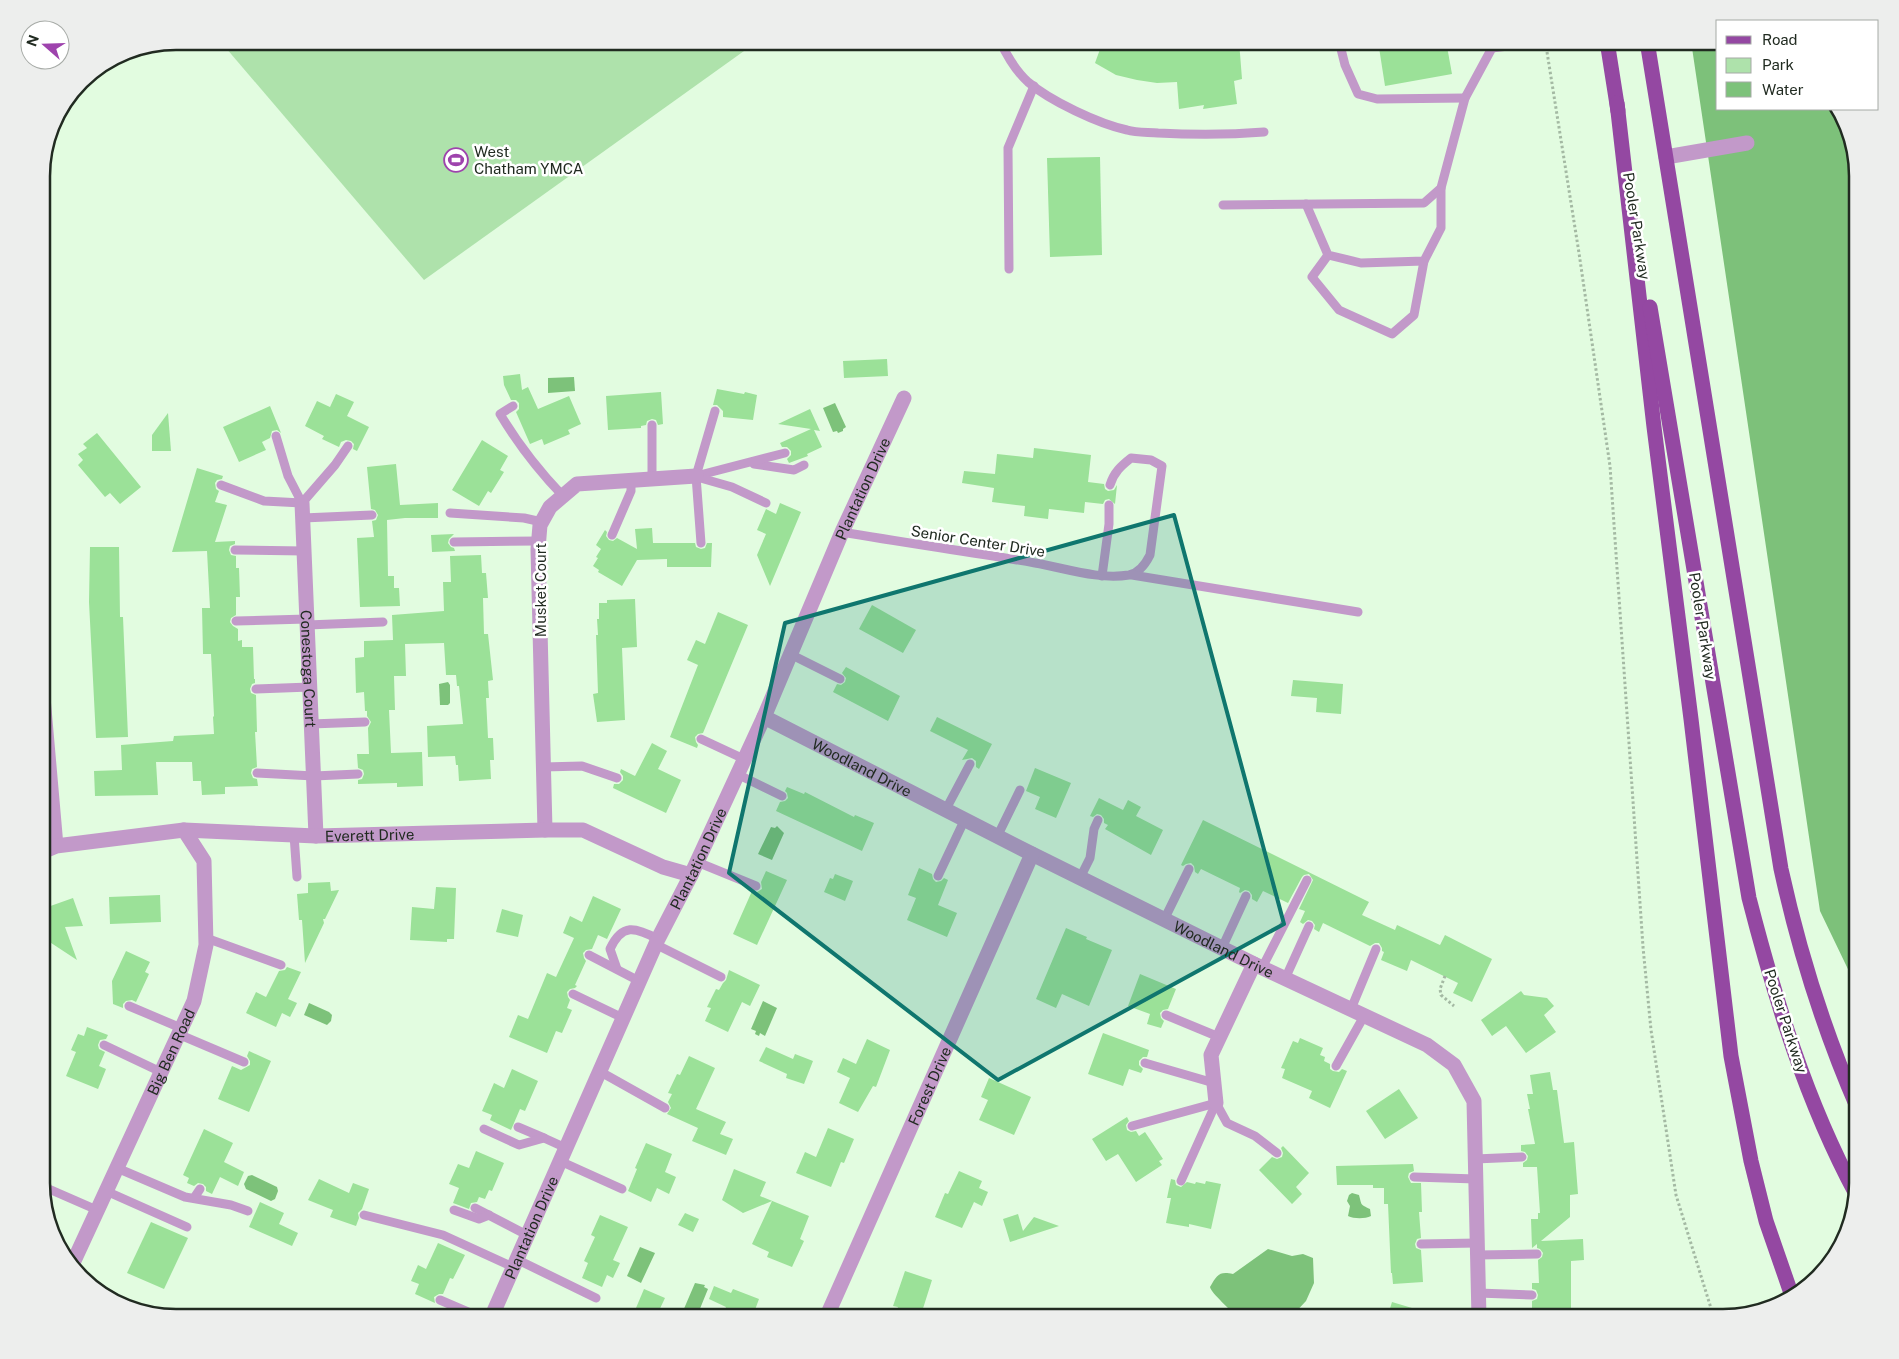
<svg xmlns="http://www.w3.org/2000/svg" width="1899" height="1359" font-family="'Public Sans',sans-serif">
<rect width="100%" height="100%" fill="#e2fce0"/>
<polygon fill="#aee2ab" points="220,41 758,41 424,280"/>
<polygon fill="#7dc17a" points="1691,41 1718,41 1718,109 1838,109 1844,116 1858,176 1858,990 1820,911"/>
<g fill="#7dc27a">
<polygon points="574,377 575,391 548,393 548,378"/>
<polygon points="835,403 846,427 843,429 843,431 838,433 837,431 833,432 823,408"/>
<polygon points="448,682 450,685 450,703 448,705 440,705 439,684"/>
<polygon points="777,826 784,833 772,860 758,854 771,827 775,828"/>
<polygon points="763,1001 777,1008 765,1036 760,1033 759,1036 755,1034 756,1031 751,1029"/>
<polygon points="309,1003 329,1012 332,1015 331,1021 327,1025 304,1015"/>
<polygon points="252,1175 277,1187 278,1191 275,1199 271,1201 246,1189 244,1184 248,1176"/>
<path d="M1352,1193l7,2c3,11 1,9 11,14l1,7c-6,3 -17,3 -23,0l2,-10 -3,-5 2,-6z"/>
<polygon points="640,1247 655,1253 641,1283 627,1276"/>
<path d="M1268,1249l24,7 11,-2 10,4 1,25 -8,18 -16,17h-52c-6,-7 -27,-25 -28,-31 7,-12 9,-16 23,-13z"/>
<polygon points="695,1283 705,1285 704,1287 708,1289 697,1316 683,1311"/>
</g>
<g fill="#9be198">
<polygon points="1103,41 1239,41 1242,79 1234,81 1237,104 1203,109 1204,105 1179,109 1177,82 1157,83 1137,80 1116,75 1095,63"/>
<polygon points="1378,41 1446,41 1452,74 1385,86"/>
<polygon points="1100,157 1102,255 1050,257 1047,158"/>
<polygon points="887,359 888,376 844,378 843,361"/>
<polygon points="520,374 522,390 528,387 538,409 569,396 581,424 568,430 570,434 544,445 542,439 530,444 516,412 519,409 519,403 516,400 511,400 504,385 503,376"/>
<polygon points="717,389 744,394 745,392 757,395 753,420 723,417 723,411 717,405 713,405"/>
<polygon points="661,392 663,424 658,425 656,420 652,419 647,421 646,425 641,426 641,428 608,430 606,396"/>
<polygon points="336,394 354,402 347,416 369,427 357,451 353,449 354,444 351,441 346,440 341,442 339,447 322,439 324,436 305,426 317,401 330,407"/>
<polygon points="270,406 281,433 277,430 272,431 270,438 262,442 266,450 239,462 223,427"/>
<polygon points="810,409 820,431 814,430 822,447 807,454 808,456 789,463 787,459 791,455 791,451 787,447 782,447 780,443 811,429 778,424"/>
<polygon points="168,413 171,451 152,451 152,435"/>
<polygon points="97,433 141,487 120,504 110,493 105,497 78,465 83,460 78,454 87,448 83,444"/>
<polygon points="482,440 508,456 500,470 504,472 491,493 488,491 479,506 452,490"/>
<polygon points="1034,448 1091,455 1088,482 1104,484 1105,489 1108,491 1114,490 1117,485 1115,504 1109,499 1105,500 1103,504 1085,502 1084,513 1049,509 1048,519 1024,516 1025,506 992,502 994,488 962,483 964,471 995,474 997,454 1033,458"/>
<polygon points="396,464 400,505 438,503 438,518 405,518 387,520 388,576 394,576 394,588 399,588 400,606 360,607 357,538 374,537 372,521 376,520 378,515 375,510 371,509 367,467"/>
<polygon points="197,468 223,476 222,479 217,480 215,483 216,489 219,491 215,502 227,505 215,542 235,541 235,544 230,546 229,550 231,555 236,556 236,568 239,568 240,597 236,597 236,615 231,618 230,622 233,626 238,629 238,641 242,640 242,647 253,647 254,679 255,679 255,683 252,684 250,689 251,693 256,695 257,732 255,732 257,767 252,769 251,773 253,778 257,779 258,786 225,787 225,794 202,795 201,781 193,781 192,762 156,762 158,795 95,796 94,771 122,770 121,745 173,741 174,736 214,734 213,717 214,716 211,654 203,654 202,608 210,608 207,551 172,552"/>
<polygon points="780,503 801,512 770,586 757,555 766,534 757,530 766,509 776,514"/>
<polygon points="652,528 653,543 695,543 696,547 701,549 705,548 707,543 712,543 711,567 667,567 667,559 637,560 622,586 598,572 599,570 593,566 598,558 596,557 601,549 596,545 605,530 607,532 606,536 609,540 613,541 617,538 637,549 635,529"/>
<polygon points="454,534 449,539 448,543 451,547 454,548 455,551 432,552 431,535"/>
<polygon points="90,547 119,547 120,617 123,617 128,737 96,738 89,602"/>
<polygon points="481,555 482,573 486,573 488,598 483,598 484,634 488,634 493,680 488,681 489,698 486,698 488,738 493,738 494,760 490,760 491,779 459,781 458,765 456,765 455,756 428,757 427,726 463,724 459,686 457,686 456,675 446,675 444,643 405,644 406,676 394,676 395,710 389,710 391,753 422,752 423,786 397,787 397,783 358,784 358,780 362,779 364,774 363,770 358,768 357,754 369,754 368,728 371,722 367,716 367,711 365,711 364,692 356,693 355,658 364,657 364,641 393,640 392,615 444,611 443,582 451,582 450,556"/>
<polygon points="635,599 637,647 622,648 625,720 597,722 593,694 598,693 596,635 598,635 597,619 599,619 599,603 607,603 607,600"/>
<polygon points="872,605 916,630 903,653 859,629"/>
<polygon points="718,612 748,625 703,733 698,734 695,737 696,742 698,745 697,748 670,737 698,665 687,660 696,640 705,644"/>
<polygon points="846,667 900,696 888,721 833,692 837,684 841,685 845,682 846,678 842,673"/>
<polygon points="1293,680 1343,684 1341,714 1316,712 1317,698 1291,696"/>
<polygon points="937,717 992,744 979,769 976,767 976,761 972,758 962,760 968,750 930,731"/>
<polygon points="652,743 667,751 658,769 681,780 666,813 613,788 614,784 619,784 623,780 623,776 620,772 621,769 635,776"/>
<polygon points="1035,768 1071,783 1056,818 1035,809 1040,797 1026,791"/>
<polygon points="787,787 804,794 805,792 854,817 855,815 874,823 862,851 776,811 780,802 785,801 788,798 787,793 785,791"/>
<polygon points="1099,798 1123,810 1128,800 1141,807 1136,816 1163,830 1151,855 1105,829 1108,825 1104,823 1104,819 1101,815 1097,814 1093,817 1090,816"/>
<polygon points="1203,820 1369,902 1362,915 1395,930 1397,925 1440,945 1445,935 1492,959 1472,1002 1453,993 1458,983 1411,960 1407,971 1381,960 1384,952 1382,951 1382,948 1379,943 1375,943 1370,946 1323,923 1319,932 1314,929 1315,925 1312,921 1308,920 1303,924 1300,922 1305,911 1299,909 1313,880 1309,874 1304,875 1302,877 1288,903 1263,891 1257,902 1252,899 1252,895 1249,891 1245,890 1240,893 1239,892 1240,888 1201,869 1198,874 1195,872 1194,866 1191,863 1186,864 1183,866 1181,865"/>
<polygon points="919,868 932,874 933,879 936,882 941,881 944,878 948,880 938,905 957,913 947,937 907,920 916,898 908,895"/>
<polygon points="766,871 787,880 757,945 733,934 752,891 757,892 762,889 761,882"/>
<polygon points="835,874 853,881 845,901 824,892 830,878 833,879"/>
<polygon points="330,882 331,891 339,890 325,919 323,919 324,923 305,963 302,920 299,920 297,894 308,893 308,883"/>
<polygon points="436,887 456,888 454,939 447,939 447,942 410,940 412,907 434,909"/>
<polygon points="160,895 161,922 110,924 109,897"/>
<polygon points="593,896 621,909 607,939 598,935 592,949 586,950 583,953 584,958 586,961 575,985 577,986 575,988 570,989 567,992 568,997 570,1000 567,1008 572,1010 562,1033 556,1031 547,1053 509,1037 518,1015 528,1019 547,973 556,977 574,938 563,933 570,916 582,922"/>
<polygon points="73,898 83,926 65,927 77,960 42,937 42,909"/>
<polygon points="502,909 523,915 518,937 496,932"/>
<polygon points="1066,928 1087,937 1086,939 1112,950 1089,1006 1062,994 1056,1008 1036,999"/>
<polygon points="126,951 150,962 145,972 149,974 136,1002 132,1000 126,1001 123,1004 123,1008 113,1004 112,981"/>
<polygon points="287,967 301,972 288,999 297,1003 290,1017 282,1013 276,1027 246,1013 256,992 266,997 279,971 285,970"/>
<polygon points="729,970 760,985 750,1006 742,1002 728,1032 705,1021 711,1008 707,1007 716,989 719,990 723,983 726,980"/>
<polygon points="1140,974 1176,989 1168,1009 1163,1010 1160,1013 1161,1018 1164,1021 1161,1028 1147,1024 1150,1014 1128,1006"/>
<polygon points="1521,991 1524,995 1547,998 1554,1006 1544,1015 1556,1032 1526,1053 1506,1026 1492,1036 1481,1020"/>
<polygon points="87,1027 108,1035 106,1039 100,1040 98,1045 99,1049 105,1052 99,1066 106,1069 98,1089 66,1076 76,1052 71,1050 78,1034 84,1036"/>
<polygon points="1103,1033 1149,1050 1147,1057 1143,1057 1139,1061 1139,1065 1143,1069 1141,1073 1129,1069 1123,1086 1088,1074"/>
<polygon points="1300,1038 1323,1048 1320,1055 1325,1057 1324,1061 1330,1064 1330,1069 1333,1071 1339,1072 1342,1069 1347,1071 1330,1108 1309,1098 1312,1091 1282,1078 1285,1069 1281,1068 1293,1041 1298,1043"/>
<polygon points="867,1039 890,1050 876,1087 873,1086 858,1112 839,1103 850,1078 837,1072 843,1058 856,1064"/>
<polygon points="766,1047 793,1059 795,1054 813,1061 804,1084 786,1078 787,1074 759,1061"/>
<polygon points="249,1051 271,1061 249,1112 218,1099 232,1066 241,1070 250,1065 250,1061 247,1056"/>
<polygon points="689,1056 715,1068 696,1109 726,1122 720,1134 733,1139 726,1155 692,1141 698,1128 667,1114 671,1108 668,1102 672,1094 668,1093 677,1074 680,1075"/>
<polygon points="512,1069 538,1081 525,1111 520,1109 511,1130 490,1120 492,1115 482,1111 494,1083 504,1088"/>
<polygon points="1550,1072 1553,1090 1557,1090 1564,1143 1574,1142 1578,1194 1570,1195 1570,1217 1541,1241 1583,1239 1584,1260 1571,1261 1571,1316 1532,1318 1532,1301 1537,1299 1538,1295 1536,1290 1532,1289 1532,1283 1539,1283 1538,1260 1542,1257 1543,1253 1540,1249 1537,1248 1537,1244 1532,1248 1531,1219 1538,1219 1538,1213 1540,1213 1537,1167 1523,1167 1523,1163 1527,1160 1528,1156 1525,1152 1521,1151 1521,1145 1535,1144 1528,1109 1530,1109 1527,1094 1533,1094 1530,1075"/>
<polygon points="989,1078 1031,1097 1014,1135 979,1120 988,1100 981,1097"/>
<polygon points="1399,1089 1418,1118 1385,1139 1366,1111"/>
<polygon points="1127,1117 1129,1121 1126,1125 1127,1130 1131,1132 1136,1131 1139,1136 1145,1132 1163,1159 1159,1161 1162,1165 1136,1182 1118,1154 1106,1161 1092,1139"/>
<polygon points="828,1128 854,1139 844,1163 841,1162 831,1187 796,1173 805,1152 816,1157"/>
<polygon points="204,1129 233,1143 224,1162 244,1172 238,1186 220,1177 212,1194 206,1191 206,1187 203,1184 198,1183 194,1186 187,1183 189,1178 183,1175"/>
<polygon points="646,1143 672,1154 665,1172 676,1177 669,1194 657,1188 651,1202 628,1191 637,1169 635,1168"/>
<polygon points="1283,1146 1309,1173 1296,1187 1302,1194 1292,1204 1259,1170 1272,1157 1277,1159 1282,1157 1283,1153 1281,1148"/>
<polygon points="476,1151 504,1163 492,1191 489,1190 485,1199 479,1197 477,1202 471,1203 469,1209 453,1203 459,1188 449,1184 458,1164 469,1168"/>
<polygon points="1413,1164 1414,1171 1409,1173 1408,1177 1411,1183 1421,1183 1422,1212 1419,1212 1421,1238 1417,1239 1415,1244 1416,1248 1421,1250 1423,1282 1393,1284 1392,1273 1391,1273 1388,1204 1384,1204 1384,1188 1373,1188 1373,1185 1337,1185 1336,1166"/>
<polygon points="734,1169 766,1182 760,1196 809,1216 800,1239 804,1241 792,1267 767,1257 769,1252 752,1244 772,1201 743,1213 722,1200"/>
<polygon points="959,1171 982,1181 979,1188 988,1192 982,1206 974,1202 962,1228 935,1217 945,1193 948,1194"/>
<polygon points="319,1179 349,1193 353,1183 369,1189 362,1209 358,1213 359,1218 356,1226 330,1217 333,1210 308,1200"/>
<polygon points="1171,1179 1175,1180 1176,1185 1181,1187 1187,1182 1195,1184 1196,1182 1205,1184 1206,1181 1221,1184 1211,1229 1189,1224 1189,1227 1166,1223 1171,1198 1167,1198"/>
<polygon points="260,1202 284,1213 279,1224 298,1233 292,1246 249,1227"/>
<polygon points="685,1213 699,1219 693,1232 678,1225"/>
<polygon points="1018,1214 1023,1231 1034,1217 1059,1226 1010,1242 1003,1219"/>
<polygon points="600,1215 628,1227 613,1260 620,1263 613,1278 607,1275 602,1287 582,1278 588,1263 584,1261 595,1237 591,1235"/>
<polygon points="151,1222 188,1238 164,1289 127,1273"/>
<polygon points="438,1243 465,1255 453,1279 450,1278 443,1294 439,1294 434,1297 435,1303 415,1294 419,1284 411,1281 418,1265 426,1269"/>
<polygon points="905,1271 932,1280 920,1318 894,1318 898,1307 893,1306"/>
<polygon points="714,1286 731,1293 733,1289 759,1299 752,1318 722,1318 726,1307 709,1299"/>
<polygon points="644,1289 665,1298 656,1317 636,1308"/>
<polygon points="1392,1302 1432,1314 1432,1318 1387,1318"/>
</g>
<g fill="none" stroke-linecap="round" stroke-linejoin="round">
<g stroke="#a4b9a3" stroke-width="3" stroke-dasharray="2.5 2.5" stroke-linecap="butt">
<polyline points="1547,52 1579,253 1610,466 1643,947 1651,1030 1676,1195 1714,1318"/>
<polyline points="1445,976 1440,989 1441,995 1454,1006"/>
</g>
<g stroke="#c299c9" stroke-width="9">
<path d="M1000,41c7,15 16,30 28,41 22,19 71,42 99,48 10,3 21,2 31,3 36,2 70,2 106,-1"/>
<polyline points="1339,41 1345,65 1358,94 1377,99 1465,98"/>
<polyline points="1306,204 1328,255 1361,263 1424,261 1441,228 1441,188"/>
<polyline points="1223,205 1424,203 1441,188 1465,98 1492,48 1547,41"/>
<polyline points="1328,255 1312,277 1339,310 1392,334 1414,315 1424,261"/>
<polyline points="1009,269 1008,148 1034,86"/>
<path d="M513,406l-13,8c18,30 39,57 63,82"/>
<polyline points="652,425 652,479"/>
<polyline points="276,436 288,476 302,503"/>
<polyline points="754,464 794,470 804,465"/>
<polyline points="696,476 785,453"/>
<polyline points="697,477 732,487 766,503"/>
<polyline points="221,485 264,501 302,503"/>
<polyline points="302,503 335,465 348,446"/>
<polyline points="450,513 524,518 542,522"/>
<polyline points="303,518 372,515"/>
<path d="M842,532c64,11 129,20 193,31 30,5 63,17 94,12 10,-2 17,-12 21,-20l12,-89 -11,-6 -20,-2c-10,8 -17,14 -21,27"/>
<polyline points="612,535 631,491 631,481"/>
<polyline points="454,542 538,541"/>
<polyline points="701,543 696,476 715,411"/>
<polyline points="235,550 304,551"/>
<polyline points="1132,575 1358,612"/>
<polyline points="1102,576 1109,524 1109,505"/>
<polyline points="236,621 307,619"/>
<polyline points="307,625 383,622"/>
<polyline points="790,654 840,679"/>
<polyline points="256,689 310,687"/>
<polyline points="311,724 365,722"/>
<polyline points="701,739 744,759"/>
<polyline points="543,767 582,766 617,778"/>
<polyline points="257,773 314,776 358,774"/>
<polyline points="737,774 782,796"/>
<polyline points="945,811 970,764"/>
<polyline points="294,835 297,877"/>
<polyline points="997,837 1020,790"/>
<polyline points="697,862 756,886"/>
<polyline points="938,876 964,821"/>
<polyline points="1080,878 1090,858 1094,829 1098,820"/>
<polyline points="1164,920 1189,869"/>
<polyline points="206,938 281,965"/>
<polyline points="655,944 721,977"/>
<polyline points="1222,948 1246,896"/>
<polyline points="589,955 639,981"/>
<polyline points="1262,968 1307,880"/>
<path d="M617,969l-7,-20c12,-26 25,-22 48,-10"/>
<polyline points="1285,979 1309,926"/>
<polyline points="573,994 623,1018"/>
<polyline points="129,1006 181,1028"/>
<polyline points="1351,1009 1376,949"/>
<polyline points="1166,1015 1219,1037"/>
<polyline points="178,1034 244,1062"/>
<polyline points="104,1045 161,1072"/>
<polyline points="1145,1063 1214,1083"/>
<polyline points="1336,1066 1364,1016"/>
<polyline points="599,1071 665,1108"/>
<polyline points="1216,1103 1227,1123 1255,1136 1277,1153"/>
<polyline points="1132,1126 1216,1103"/>
<polyline points="518,1127 544,1138"/>
<polyline points="484,1129 519,1145 544,1138 566,1148"/>
<polyline points="1475,1159 1522,1157"/>
<polyline points="560,1161 622,1189"/>
<polyline points="117,1168 185,1197 231,1205 248,1211"/>
<polyline points="1414,1177 1476,1179"/>
<polyline points="1181,1181 1216,1103"/>
<polyline points="42,1186 97,1210"/>
<polyline points="106,1191 187,1227"/>
<polyline points="194,1198 200,1189"/>
<polyline points="475,1208 527,1235"/>
<polyline points="454,1210 479,1219 489,1215"/>
<polyline points="364,1215 443,1235 513,1267"/>
<polyline points="1421,1244 1477,1243"/>
<polyline points="1477,1255 1537,1254"/>
<polyline points="516,1259 596,1298"/>
<polyline points="1478,1293 1532,1295"/>
<polyline points="440,1300 482,1318"/>
</g>
<g stroke="#c299c9" stroke-width="15">
<polyline points="1666,157 1747,143"/>
<path id="s1" d="M302,503l14,333"/>
<polyline points="42,686 56,846"/>
<path id="s2" d="M764,717l268,137 222,110 173,81 27,20 20,36 5,217"/>
<polyline points="545,830 538,549 540,525 550,507 577,484 696,476"/>
<path id="s3" d="M42,852l14,-6 128,-16 132,6 229,-6h38l80,37 28,8"/>
<polyline points="1216,1103 1211,1055 1254,964"/>
<path id="s4" d="M72,1265l122,-264 12,-56 -2,-84 -20,-31"/>
<path id="s5" d="M491,1318l167,-379 33,-64 73,-158 78,-185 62,-134"/>
<path id="s6" d="M826,1318l206,-464"/>
</g>
<g stroke="#9448a2" stroke-width="15">
<polyline points="1607,41 1618,111"/>
<path d="M1647,41l134,828c18,82 43,162 77,240"/>
<polyline points="1617,103 1654,427 1691,719 1731,1056 1751,1161 1766,1221 1792,1296"/>
<path d="M1650,307l99,591c26,101 57,203 107,296"/>
</g>
</g>
<path fill="#0f766e" fill-opacity="0.2" stroke="#0f766e" stroke-width="4" stroke-linejoin="round" d="M1174,515l110,409 -286,156 -269,-207 56,-250z"/>
<defs>
<g id="stadium-ring" transform="scale(1.25)"><circle r="9.5" fill="#fff" stroke="#9e43ad" stroke-width="1.5"/><path d="M0-5a6.5 5 0 1 0 0 10a6.5 5 0 1 0 0-10ZM-3.5-1.8h7v3.6h-7Z" fill="#9e43ad"/></g>
</defs>
<g fill-rule="evenodd">
<use href="#stadium-ring" x="456" y="160"/>
</g>
<g text-anchor="middle" dominant-baseline="central" stroke-width="5" stroke-linejoin="round" paint-order="stroke">
<g font-size="15" fill="#212b21" stroke="#fff" text-anchor="start">
<text x="474" y="151">West<tspan x="474" dy="17">Chatham YMCA</tspan></text>
</g>
<g font-size="15" fill="#212b21" stroke="#fff">
<text transform="translate(1637 226) rotate(81)">Pooler Parkway</text>
<text stroke="none"><textPath href="#s5" startOffset="909">Plantation Drive</textPath></text>
<text transform="translate(978 541) rotate(9)">Senior Center Drive</text>
<text transform="translate(540 590) rotate(-90)">Musket Court</text>
<text transform="translate(1703 626) rotate(81)">Pooler Parkway</text>
<text stroke="none"><textPath href="#s1" startOffset="166">Conestoga Court</textPath></text>
<text stroke="none"><textPath href="#s2" startOffset="110">Woodland Drive</textPath></text>
<text stroke="none"><textPath href="#s3" startOffset="330">Everett Drive</textPath></text>
<text stroke="none"><textPath href="#s5" startOffset="504">Plantation Drive</textPath></text>
<text stroke="none"><textPath href="#s2" startOffset="515">Woodland Drive</textPath></text>
<text transform="translate(1786 1021) rotate(72)">Pooler Parkway</text>
<text stroke="none"><textPath href="#s4" startOffset="235">Big Ben Road</textPath></text>
<text stroke="none"><textPath href="#s6" startOffset="254">Forest Drive</textPath></text>
<text stroke="none"><textPath href="#s5" startOffset="99">Plantation Drive</textPath></text>
</g>
</g>
<path d="M0 0H1899V1359H0ZM176 50H1723A126 126 0 0 1 1849 176V1183A126 126 0 0 1 1723 1309H176A126 126 0 0 1 50 1183V176A126 126 0 0 1 176 50Z" fill="#edeeed" fill-rule="evenodd"/>
<path fill="none" stroke="#212b21" stroke-width="2.5" d="M176 50H1723A126 126 0 0 1 1849 176V1183A126 126 0 0 1 1723 1309H176A126 126 0 0 1 50 1183V176A126 126 0 0 1 176 50Z"/>
<rect x="1716" y="20" width="162" height="90" fill="#ffffff" stroke="#a6aaa6"/>
<rect x="1726" y="36" width="25" height="8" fill="#9448a2" stroke="#a6aaa6"/>
<text x="1762" y="45" font-size="15" fill="#212b21">Road</text>
<rect x="1726" y="58" width="25" height="15" fill="#aee2ab" stroke="#a6aaa6"/>
<text x="1762" y="70" font-size="15" fill="#212b21">Park</text>
<rect x="1726" y="82" width="25" height="15" fill="#7dc27a" stroke="#a6aaa6"/>
<text x="1762" y="95" font-size="15" fill="#212b21">Water</text>
<g transform="translate(45 45) rotate(290)"><circle r="24" fill="#ffffff" stroke="#a6aaa6"/>
<path d="M0-4L9 19L0 12L-9 19Z" fill="#9e43ad"/>
<text y="-8" font-size="14" font-weight="bold" text-anchor="middle" fill="#212b21">N</text>
</g>
</svg>
